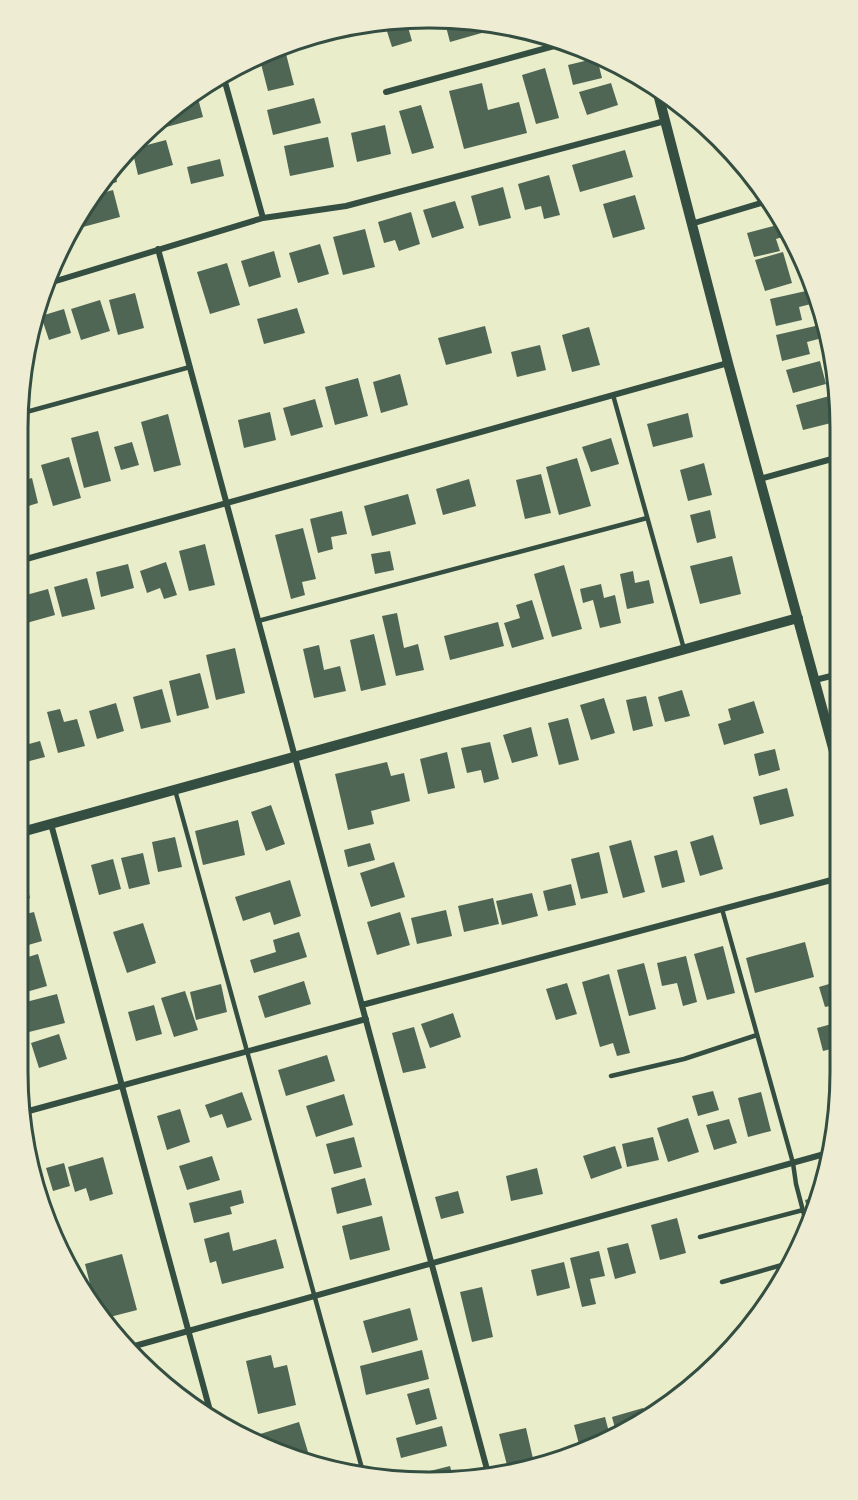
<svg xmlns="http://www.w3.org/2000/svg" width="858" height="1500" viewBox="0 0 858 1500" font-family="Spectral,serif">
	<style>
		.building { fill: #4f6655 }
		.lines { fill: none; stroke-linecap: round; stroke-linejoin: round }
		.service { stroke: #344e41; stroke-width: 4.5 }
		.minor { stroke: #344e41; stroke-width: 6 }
		.tertiary { stroke: #344e41; stroke-width: 10 }
		.rim { fill: none; stroke: #344e41; stroke-width: 3 }
	</style>
	<rect width="100%" height="100%" fill="#e9edc9"/>
	<path class="building" d="M444,19L498,25L499,28L450,42Z
		M406,20L412,41L392,47L384,22Z
		M377,23H380L382,27L363,33L360,25Z
		M284,46L294,85L268,91L259,56Z
		M597,58L602,78L573,85L568,65Z
		M545,68L559,118L536,124L522,75Z
		M482,83L488,110L519,102L527,133L464,149L449,91Z
		M611,83L618,105L587,115L579,92Z
		M196,91L203,117L159,129L157,123Z
		M314,98L321,123L273,135L267,110Z
		M421,105L434,148L412,154L399,111Z
		M385,125L391,154L357,162L351,133Z
		M328,137L334,167L290,176L284,146Z
		M166,140L173,165L138,175L132,149Z
		M625,150L633,177L580,192L572,165Z
		M220,159L224,176L191,184L187,167Z
		M114,168L117,182L99,187Z
		M549,175L560,215L544,219L541,206L525,210L518,184Z
		M503,187L511,218L479,226L471,196Z
		M113,190L120,217L83,227L80,215L87,201L91,196Z
		M635,195L645,229L613,238L603,204Z
		M455,201L464,228L432,238L423,210Z
		M411,212L420,244L399,251L395,240L384,243L378,222Z
		M785,223L795,246L792,247L789,235L776,239L780,251L754,257L747,233Z
		M365,229L375,267L343,275L333,237Z
		M320,244L329,274L298,283L289,253Z
		M274,251L281,277L249,287L241,261Z
		M783,252L792,283L765,291L755,260Z
		M227,263L240,305L210,314L197,272Z
		M815,289L819,302L799,307L802,320L776,326L770,299Z
		M135,293L144,328L118,335L109,300Z
		M100,300L110,331L81,340L71,309Z
		M297,308L305,333L264,344L257,319Z
		M64,309L71,333L49,340L41,316Z
		M824,324L826,337L807,342L810,354L782,361L776,335Z
		M485,326L492,353L446,365L438,338Z
		M589,327L600,365L572,372L562,335Z
		M540,345L546,370L517,377L511,352Z
		M820,361L826,384L793,393L786,370Z
		M400,374L408,405L381,413L373,382Z
		M358,378L368,416L335,425L325,387Z
		M837,394L839,421L803,430L796,405Z
		M315,399L323,427L291,436L283,408Z
		M270,412L276,440L244,448L238,420Z
		M688,413L693,437L653,447L647,424Z
		M168,414L181,465L154,472L141,422Z
		M98,431L111,481L84,488L71,438Z
		M611,438L619,464L591,472L582,447Z
		M132,442L139,465L121,470L114,447Z
		M69,457L81,498L53,506L41,465Z
		M577,458L591,506L559,515L546,467Z
		M704,463L712,495L688,501L680,470Z
		M541,474L551,513L525,519L516,480Z
		M32,478L38,503L19,509V482Z
		M469,479L476,506L443,515L436,489Z
		M408,494L416,524L372,536L364,506Z
		M710,510L716,538L697,543L690,515Z
		M342,511L347,534L331,537L333,549L318,553L310,519Z
		M303,528L316,579L302,582L305,595L291,599L275,535Z
		M205,544L215,585L189,591L179,551Z
		M390,551L394,570L375,574L371,554Z
		M732,556L741,594L700,604L690,566Z
		M166,562L177,595L164,599L160,588L147,593L140,571Z
		M128,564L134,588L101,597L96,572Z
		M564,565L582,629L552,637L534,574Z
		M633,571L635,583L649,580L654,603L627,609L620,574Z
		M87,578L95,609L62,617L54,587Z
		M601,584L604,598L615,595L621,623L600,628L593,600L583,603L580,589Z
		M48,589L55,615L23,624L19,609V597Z
		M532,600L544,639L512,648L504,623L520,618L516,605Z
		M397,613L404,648L418,644L424,670L396,676L382,616Z
		M498,622L504,646L450,660L444,636Z
		M374,634L386,685L361,691L350,640Z
		M319,645L324,670L340,666L346,691L314,698L303,649Z
		M235,648L245,693L216,700L206,655Z
		M200,673L209,708L177,716L169,681Z
		M162,689L171,722L141,729L133,697Z
		M682,690L690,716L665,722L658,697Z
		M646,696L653,726L633,731L626,700Z
		M604,698L615,733L591,740L580,705Z
		M754,701L764,733L724,745L718,724L731,720L728,709Z
		M116,703L124,731L97,739L89,711Z
		M60,709L64,722L77,719L85,746L58,753L47,712Z
		M568,718L579,760L559,765L548,723Z
		M531,727L538,756L512,763L503,735Z
		M40,741L45,757L18,764V747Z
		M490,742L499,779L484,783L481,770L467,773L461,748Z
		M775,749L780,770L759,776L754,754Z
		M447,752L455,788L428,794L420,759Z
		M387,762L391,776L404,773L410,801L371,811L374,824L348,830L335,774Z
		M787,788L794,816L760,825L753,797Z
		M271,805L285,844L266,851L251,812Z
		M238,820L245,855L203,865L195,831Z
		M713,835L723,869L700,876L690,842Z
		M175,837L182,867L158,872L152,842Z
		M631,840L645,892L623,898L609,846Z
		M370,843L375,860L348,867L344,850Z
		M677,850L685,882L662,888L654,856Z
		M599,852L608,893L581,899L571,859Z
		M143,853L150,884L129,889L121,858Z
		M113,859L121,889L99,895L91,865Z
		M394,862L405,897L371,907L360,873Z
		M24,875L30,898L18,901V876Z
		M290,880L301,916L274,925L270,912L243,921L235,897Z
		M571,884L576,905L548,911L543,891Z
		M532,893L538,916L502,925L496,901Z
		M493,898L499,924L464,932L458,906Z
		M446,910L452,936L417,944L411,918Z
		M34,912L42,941L18,948V916Z
		M400,912L410,945L377,955L367,922Z
		M143,923L156,963L127,973L113,932Z
		M299,932L307,957L254,973L250,960L276,952L273,940Z
		M805,942L814,977L755,993L746,958Z
		M723,946L735,993L707,1000L694,954Z
		M38,954L47,986L23,993L20,982L18,983V960Z
		M686,956L697,1002L683,1006L677,983L662,986L657,963Z
		M644,963L656,1009L629,1016L617,970Z
		M609,974L630,1053L617,1056L613,1043L600,1047L582,982Z
		M304,981L311,1004L265,1018L258,996Z
		M839,981V1004L825,1007L819,987Z
		M567,983L577,1014L556,1020L546,989Z
		M221,984L227,1012L196,1020L190,992Z
		M185,991L198,1030L174,1037L161,998Z
		M57,994L65,1023L29,1032L22,1003Z
		M154,1005L162,1034L136,1041L128,1012Z
		M453,1013L461,1037L430,1048L421,1024Z
		M839,1022V1047L823,1051L817,1028Z
		M414,1027L426,1068L403,1073L392,1033Z
		M59,1034L67,1059L39,1068L31,1043Z
		M327,1055L335,1081L286,1096L278,1070Z
		M713,1091L719,1110L698,1116L692,1096Z
		M242,1092L252,1120L227,1128L222,1114L210,1118L205,1105Z
		M761,1092L771,1131L748,1137L738,1098Z
		M344,1094L353,1125L316,1137L306,1106Z
		M180,1109L190,1142L167,1150L157,1116Z
		M688,1118L699,1152L668,1162L657,1128Z
		M729,1119L737,1143L714,1150L706,1125Z
		M354,1137L362,1167L334,1174L326,1144Z
		M653,1137L659,1160L627,1167L622,1144Z
		M615,1146L622,1168L591,1179L583,1156Z
		M212,1156L220,1180L187,1190L179,1166Z
		M103,1157L113,1194L90,1201L86,1188L75,1192L68,1167Z
		M64,1163L70,1186L53,1191L46,1168Z
		M537,1168L543,1194L511,1201L506,1176Z
		M365,1178L372,1205L337,1214L331,1188Z
		M241,1190L244,1203L230,1207L232,1214L194,1223L189,1203Z
		M458,1191L464,1213L441,1219L435,1197Z
		M820,1196L818,1203L810,1219L805,1200Z
		M382,1216L390,1250L350,1260L342,1226Z
		M677,1218L686,1253L660,1260L651,1225Z
		M229,1232L233,1251L276,1239L284,1268L222,1284L216,1261L210,1263L204,1239Z
		M628,1243L636,1273L615,1279L607,1248Z
		M599,1251L605,1276L590,1279L596,1304L582,1307L570,1258Z
		M122,1254L137,1310L102,1319L88,1293L92,1292L85,1264Z
		M564,1262L570,1288L537,1296L531,1270Z
		M482,1287L493,1337L472,1342L460,1292Z
		M410,1308L418,1340L372,1353L363,1321Z
		M422,1350L429,1379L366,1395L360,1366Z
		M271,1355L274,1368L287,1365L296,1405L258,1414L246,1361Z
		M429,1388L437,1419L416,1425L407,1394Z
		M643,1408L644,1415L616,1432L612,1417Z
		M605,1417L610,1436L581,1452L574,1425Z
		M299,1422L308,1452L295,1455L258,1439L257,1435Z
		M442,1426L447,1446L401,1458L396,1438Z
		M526,1428L534,1463L508,1469L499,1434Z
		M319,1460L321,1467L310,1462Z
		M450,1466L454,1481L410,1477V1476Z"/>
	<g class="lines">
		<path class="service" d="M613,395L684,649
			M19,414L190,367
			M258,621L647,518
			M175,790L363,1472
			M722,909L793,1163L796,1184L807,1226
			M611,1076L684,1059L757,1035
			M700,1237L803,1210
			M722,1282L789,1263"/>
		<path class="minor" d="M223,75L263,218
			M386,92L565,43
			M691,224L768,201
			M158,249L488,1473
			M46,284L263,218L346,206L665,121
			M760,479L839,457
			M19,561L728,363
			M815,680L839,674
			M51,824L212,1418
			M362,1005L839,878
			M25,1112L366,1019
			M131,1347L828,1153"/>
		<path class="tertiary" d="M656,86L728,363L839,770
			M18,833L798,618"/>
	</g>
	<path d="M0 0H858V1500H0ZM428 28H430A400 400 0 0 1 830 428V1072A400 400 0 0 1 430 1472H428A400 400 0 0 1 28 1072V428A400 400 0 0 1 428 28Z" fill="#eeecd3" fill-rule="evenodd"/>
	<path class="rim" d="M428 28H430A400 400 0 0 1 830 428V1072A400 400 0 0 1 430 1472H428A400 400 0 0 1 28 1072V428A400 400 0 0 1 428 28Z"/>
</svg>
